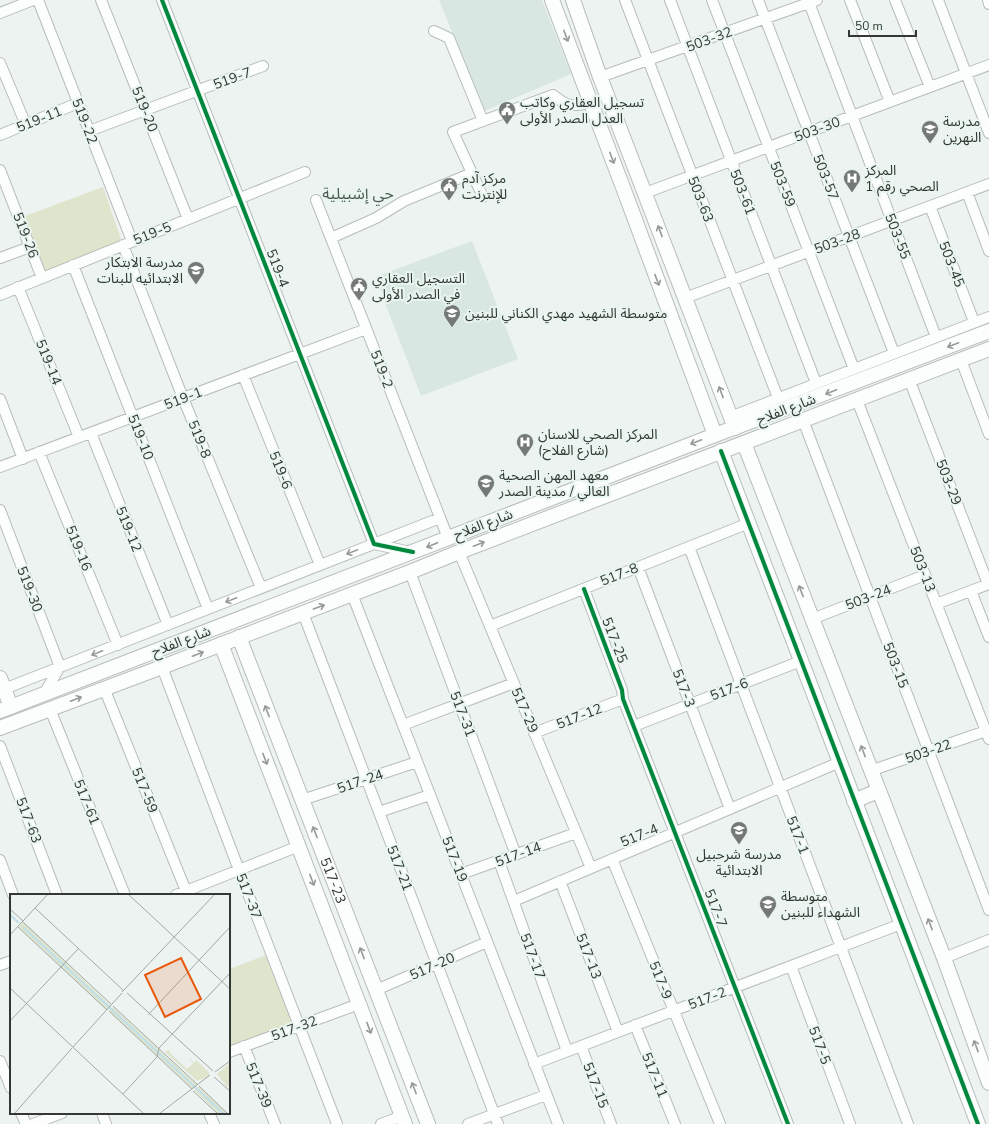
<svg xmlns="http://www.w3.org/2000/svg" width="989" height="1124" viewBox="0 0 989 1124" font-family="'Nunito Sans','Noto Sans Arabic',sans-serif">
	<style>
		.built { fill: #d8e7e1 }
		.green { fill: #dfe4cd }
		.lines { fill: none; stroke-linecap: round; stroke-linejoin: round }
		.street-casing { stroke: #b7bdba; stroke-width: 12 }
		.secondary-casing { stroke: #b7bdba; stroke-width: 16 }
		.street { stroke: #fcfdfd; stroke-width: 10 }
		.secondary { stroke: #fcfdfd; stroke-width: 14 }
		.cycleway-casing { stroke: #e9f6f0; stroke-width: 6 }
		.cycleway { stroke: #00873e; stroke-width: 4 }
		.oneway { stroke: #989a99 }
		.labels { text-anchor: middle; stroke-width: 4; stroke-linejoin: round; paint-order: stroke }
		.street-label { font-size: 14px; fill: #333835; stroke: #e9f6f0 }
		.poi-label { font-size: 14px; fill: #333835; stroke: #e9f6f0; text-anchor: start }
		.quarter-label { font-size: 16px; fill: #4e5954; stroke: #e9f6f0 }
		.inset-river { fill: none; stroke: #bee0ec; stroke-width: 2 }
		.inset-road { fill: none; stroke: #a2a8a5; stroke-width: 1 }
		.view { fill: #e8590c; fill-opacity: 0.15; stroke: #e8590c; stroke-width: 2 }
		.inset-edge { fill: none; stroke: #333835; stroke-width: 2 }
	</style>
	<rect width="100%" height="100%" fill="#ecf3f0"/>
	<path class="built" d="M439,0H542L571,74L484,111Z
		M472,241L518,359L421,396L375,277Z"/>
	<path class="green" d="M103,187L123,245L42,278L20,218Z
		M269,954L299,1026L229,1052V969Z"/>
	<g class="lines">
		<defs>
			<path id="street" d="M38,0L132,241
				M101,0L188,219
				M162,0L374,544L411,552
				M625,0L778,398
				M670,0L816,383
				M712,0L854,369
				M758,0L894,353
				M808,0L936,337
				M850,0L890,102
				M895,0L930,87
				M938,0L989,133
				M988,0L989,4
				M0,13L33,0
				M434,31L449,38L483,121
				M0,63L26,125
				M600,77L817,0
				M89,131L263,66
				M0,135L78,103
				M0,170L42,278
				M967,192L989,251
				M645,193L989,65
				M483,197L453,132L553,95C569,108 573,106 591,103
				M316,200L448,538
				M930,206L974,322
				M331,238L376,218L404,201L472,173
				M123,245L183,398L261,588
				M0,258L30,247
				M73,265L208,609
				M18,287L79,437
				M0,295L305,172
				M685,298L989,184
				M961,360L989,434
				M243,375L320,565
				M909,379L988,584
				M0,399L23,459
				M857,400L989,739
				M730,417L989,317
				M803,420L989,910
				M91,433L168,625
				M39,452L118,645
				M0,467L366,329
				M0,510L60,667L43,695
				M689,547L908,1124
				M459,552L591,868
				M638,567L730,809
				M410,572L516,855
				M584,589L622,690L623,699L788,1124
				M971,591L989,637
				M352,594L558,1124
				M936,604L989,584
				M303,613L498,1124
				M812,619L925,575
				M490,626L749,523
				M162,667L239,870L337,1124
				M104,688L186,891
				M4,689L440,518
				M50,709L125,895
				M403,725L514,683
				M634,726L801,661
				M534,733L623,699
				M0,746L57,895
				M870,771L986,731
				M302,800L417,762
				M379,812L430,795
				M612,859L720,1124
				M0,860L13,895
				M499,861L567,1051
				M461,874L576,833
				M560,881L618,1032
				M176,895L299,846
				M514,901L840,762
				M944,958L989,940
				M0,965L11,961
				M791,966L850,1124
				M376,990L487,942
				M635,1025L675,1124
				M244,1046L275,1124
				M581,1046L611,1124
				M229,1052L359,1004
				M0,1061L11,1088
				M534,1064L901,924
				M21,1113L26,1124
				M102,1113L106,1124
				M209,1113L214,1124
				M33,1124L62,1113
				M381,1124L402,1116
				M468,1124L546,1095"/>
			<g id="secondary">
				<path d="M552,0L630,206L715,435"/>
				<path d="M573,0L600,77L735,428"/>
				<path d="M744,443L944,958L989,1083"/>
				<path d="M721,451L978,1124"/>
				<path id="s1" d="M239,637L428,1124"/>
				<path d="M221,644L405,1124"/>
				<path d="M0,678L11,707"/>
				<path d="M0,711L715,435L989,331"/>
				<path d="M0,728L162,667L410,572L459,552L989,349"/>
				<path d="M854,801L878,791"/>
			</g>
		</defs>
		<use href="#street" class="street-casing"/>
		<use href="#secondary" class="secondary-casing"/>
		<use href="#street" class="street"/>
		<use href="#secondary" class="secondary"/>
		<defs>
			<path id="cycleway" d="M162,0L374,544L413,552
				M721,451L978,1124
				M584,589L622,690L623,699L788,1124"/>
		</defs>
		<use href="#cycleway" class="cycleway-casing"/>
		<use href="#cycleway" class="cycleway"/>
	</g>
	<defs><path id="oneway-shaft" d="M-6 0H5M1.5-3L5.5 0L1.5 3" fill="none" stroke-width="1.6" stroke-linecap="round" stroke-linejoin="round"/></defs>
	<g class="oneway">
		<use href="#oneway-shaft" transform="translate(566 36) rotate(69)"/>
		<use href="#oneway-shaft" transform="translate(612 158) rotate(69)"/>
		<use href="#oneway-shaft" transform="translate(660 231) rotate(-111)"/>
		<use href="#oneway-shaft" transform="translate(657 280) rotate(69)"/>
		<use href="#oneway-shaft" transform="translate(953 345) rotate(159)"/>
		<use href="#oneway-shaft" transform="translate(721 392) rotate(-111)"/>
		<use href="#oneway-shaft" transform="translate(831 392) rotate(159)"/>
		<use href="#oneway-shaft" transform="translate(696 442) rotate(159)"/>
		<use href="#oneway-shaft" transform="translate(479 544) rotate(-21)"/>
		<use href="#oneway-shaft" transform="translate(432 545) rotate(157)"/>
		<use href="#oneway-shaft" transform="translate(352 552) rotate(158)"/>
		<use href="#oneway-shaft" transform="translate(801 591) rotate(-111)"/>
		<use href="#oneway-shaft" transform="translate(231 600) rotate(158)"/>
		<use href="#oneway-shaft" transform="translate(319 607) rotate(-20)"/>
		<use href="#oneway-shaft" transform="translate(97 653) rotate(158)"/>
		<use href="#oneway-shaft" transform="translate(198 654) rotate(-21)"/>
		<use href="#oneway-shaft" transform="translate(76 699) rotate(-21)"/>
		<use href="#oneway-shaft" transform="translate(267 711) rotate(-111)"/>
		<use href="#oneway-shaft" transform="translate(863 751) rotate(-111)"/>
		<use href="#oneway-shaft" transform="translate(265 759) rotate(69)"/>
		<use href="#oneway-shaft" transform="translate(315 832) rotate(-111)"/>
		<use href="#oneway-shaft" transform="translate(312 880) rotate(69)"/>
		<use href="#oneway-shaft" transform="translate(930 924) rotate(-111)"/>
		<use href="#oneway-shaft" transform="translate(362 953) rotate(-111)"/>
		<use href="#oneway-shaft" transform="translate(369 1028) rotate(69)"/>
		<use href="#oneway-shaft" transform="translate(976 1046) rotate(-110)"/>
		<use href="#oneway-shaft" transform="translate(414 1088) rotate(-111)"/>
	</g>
	<defs>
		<symbol id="civic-pin" viewBox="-11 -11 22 30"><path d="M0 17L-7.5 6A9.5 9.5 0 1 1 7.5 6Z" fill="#747976" stroke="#e9f6f0"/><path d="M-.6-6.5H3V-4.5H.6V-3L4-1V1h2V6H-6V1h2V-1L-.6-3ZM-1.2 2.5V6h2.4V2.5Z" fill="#fff"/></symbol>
		<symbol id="school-pin" viewBox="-11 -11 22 30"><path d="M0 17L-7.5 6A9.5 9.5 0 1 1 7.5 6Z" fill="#747976" stroke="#e9f6f0"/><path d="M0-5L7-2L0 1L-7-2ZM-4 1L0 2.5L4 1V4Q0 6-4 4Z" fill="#fff"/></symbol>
		<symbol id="hospital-pin" viewBox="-11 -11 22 30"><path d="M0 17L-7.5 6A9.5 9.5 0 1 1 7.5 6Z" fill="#747976" stroke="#e9f6f0"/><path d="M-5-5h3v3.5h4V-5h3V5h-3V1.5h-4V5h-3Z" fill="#fff"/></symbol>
		<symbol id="university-pin" viewBox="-11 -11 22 30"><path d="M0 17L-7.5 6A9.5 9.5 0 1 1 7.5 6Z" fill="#747976" stroke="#e9f6f0"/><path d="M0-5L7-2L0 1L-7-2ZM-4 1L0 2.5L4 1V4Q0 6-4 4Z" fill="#fff"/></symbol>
	</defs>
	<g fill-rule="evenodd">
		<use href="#civic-pin" x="497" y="100" width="20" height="27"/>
		<use href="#school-pin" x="920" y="119" width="20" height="27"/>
		<use href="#hospital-pin" x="842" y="168" width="20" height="27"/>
		<use href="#civic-pin" x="439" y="176" width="20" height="27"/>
		<use href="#school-pin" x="186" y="260" width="20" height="27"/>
		<use href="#civic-pin" x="349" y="276" width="20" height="27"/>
		<use href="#school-pin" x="442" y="303" width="20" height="27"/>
		<use href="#hospital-pin" x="515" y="432" width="20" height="27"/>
		<use href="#university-pin" x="476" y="473" width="20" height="27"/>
		<use href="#school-pin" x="729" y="820" width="20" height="27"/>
		<use href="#school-pin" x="758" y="894" width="20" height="27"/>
	</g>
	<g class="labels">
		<g class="street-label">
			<text transform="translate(709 39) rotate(-20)" y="5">503-32</text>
			<text transform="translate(232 78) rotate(-20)" y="5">519-7</text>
			<text transform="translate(145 109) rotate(68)" y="5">519-20</text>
			<text transform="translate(39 119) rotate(-22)" y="5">519-11</text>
			<text transform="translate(85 121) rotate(69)" y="5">519-22</text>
			<text transform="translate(817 129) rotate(-20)" y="5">503-30</text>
			<text transform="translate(826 177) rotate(69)" y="5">503-57</text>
			<text transform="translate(783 184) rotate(69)" y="5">503-59</text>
			<text transform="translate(743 192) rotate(69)" y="5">503-61</text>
			<text transform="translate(701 199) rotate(69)" y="5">503-63</text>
			<text transform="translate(152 233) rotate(-22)" y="5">519-5</text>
			<text transform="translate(26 235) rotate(69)" y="5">519-26</text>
			<text transform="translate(898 236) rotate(69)" y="5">503-55</text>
			<text transform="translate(837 241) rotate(-20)" y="5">503-28</text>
			<text transform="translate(952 264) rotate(69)" y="5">503-45</text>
			<text transform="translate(278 268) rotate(69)" y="5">519-4</text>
			<text transform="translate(49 362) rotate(68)" y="5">519-14</text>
			<text transform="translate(382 369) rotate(69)" y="5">519-2</text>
			<text transform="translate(183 398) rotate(-21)" y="5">519-1</text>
			<text transform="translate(786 409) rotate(-21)" y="5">شارع الفلاح</text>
			<text transform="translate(141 437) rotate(69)" y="5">519-10</text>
			<text transform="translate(200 439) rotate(68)" y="5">519-8</text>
			<text transform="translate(281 470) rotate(68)" y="5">519-6</text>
			<text transform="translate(949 482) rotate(69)" y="5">503-29</text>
			<text transform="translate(483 524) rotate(-21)" y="5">شارع الفلاح</text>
			<text transform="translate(129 529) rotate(68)" y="5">519-12</text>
			<text transform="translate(79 548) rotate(68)" y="5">519-16</text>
			<text transform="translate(923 569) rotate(69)" y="5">503-13</text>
			<text transform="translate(619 574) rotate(-22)" y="5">517-8</text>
			<text transform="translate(30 589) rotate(69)" y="5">519-30</text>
			<text transform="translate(868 597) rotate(-21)" y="5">503-24</text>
			<text transform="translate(615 640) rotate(69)" y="5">517-25</text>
			<text transform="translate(181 641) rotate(-21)" y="5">شارع الفلاح</text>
			<text transform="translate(896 665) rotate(69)" y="5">503-15</text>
			<text transform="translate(684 688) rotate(69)" y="5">517-3</text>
			<text transform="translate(729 689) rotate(-21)" y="5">517-6</text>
			<text transform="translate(525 710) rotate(67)" y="5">517-29</text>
			<text transform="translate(463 714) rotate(69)" y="5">517-31</text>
			<text transform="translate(579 716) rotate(-21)" y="5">517-12</text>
			<text transform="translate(928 751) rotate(-19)" y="5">503-22</text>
			<text transform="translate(360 781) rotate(-19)" y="5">517-24</text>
			<text transform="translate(145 790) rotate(68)" y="5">517-59</text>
			<text transform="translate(87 802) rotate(68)" y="5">517-61</text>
			<text transform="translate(29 820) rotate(69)" y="5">517-63</text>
			<text transform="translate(639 835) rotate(-23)" y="5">517-4</text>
			<text transform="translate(798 835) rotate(69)" y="5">517-1</text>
			<text transform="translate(518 854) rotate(-20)" y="5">517-14</text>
			<text transform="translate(455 859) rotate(69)" y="5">517-19</text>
			<text transform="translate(400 868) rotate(69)" y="5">517-21</text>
			<text dy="5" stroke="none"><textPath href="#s1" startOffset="261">517-23</textPath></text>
			<text transform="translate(249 896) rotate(69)" y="5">517-37</text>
			<text transform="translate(716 908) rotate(69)" y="5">517-7</text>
			<text transform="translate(533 956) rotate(70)" y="5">517-17</text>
			<text transform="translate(589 956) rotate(69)" y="5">517-13</text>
			<text transform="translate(432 966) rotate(-24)" y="5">517-20</text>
			<text transform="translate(661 980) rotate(68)" y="5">517-9</text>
			<text transform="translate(707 998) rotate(-21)" y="5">517-2</text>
			<text transform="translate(294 1028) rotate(-20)" y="5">517-32</text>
			<text transform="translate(820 1045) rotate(70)" y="5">517-5</text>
			<text transform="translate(655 1075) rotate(68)" y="5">517-11</text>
			<text transform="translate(259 1085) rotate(68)" y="5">517-39</text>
			<text transform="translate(596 1085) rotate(69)" y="5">517-15</text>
		</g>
		<g class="poi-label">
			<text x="520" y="107">تسجيل العقاري وكاتب<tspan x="520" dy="16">العدل الصدر الأولى</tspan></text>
			<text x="943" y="126">مدرسة<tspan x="943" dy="16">النهرين</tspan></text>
			<text x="865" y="175">المركز<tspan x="865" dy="16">الصحي رقم 1</tspan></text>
			<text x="462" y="183">مركز آدم<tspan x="462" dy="16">للإنترنت</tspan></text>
			<text x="183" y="267" text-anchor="end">مدرسة الابتكار<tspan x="183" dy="16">الابتدائيه للبنات</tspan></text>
			<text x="372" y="283">التسجيل العقاري<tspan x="372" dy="16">في الصدر الأولى</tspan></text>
			<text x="465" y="318">متوسطة الشهيد مهدي الكناني للبنين</text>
			<text x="538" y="439">المركز الصحي للاسنان<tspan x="538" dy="16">(شارع الفلاح)</tspan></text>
			<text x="499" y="480">معهد المهن الصحية<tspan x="499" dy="16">العالي / مدينة الصدر</tspan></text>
			<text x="739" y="859" text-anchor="middle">مدرسة شرحبيل<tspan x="739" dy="16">الابتدائية</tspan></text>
			<text x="781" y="901">متوسطة<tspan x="781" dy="16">الشهداء للبنين</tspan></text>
		</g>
		<g class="quarter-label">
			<text x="358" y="199">حي إشبيلية</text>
		</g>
	</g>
	<g transform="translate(10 894)">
		<rect width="220" height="220" fill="#ecf3f0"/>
		<path d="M13,28L101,112L97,116L9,33ZM103,113L187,191L183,195L99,117ZM160,156V159L177,175L183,170L178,163L184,169L186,166L199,178V182L187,187L155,158ZM220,169V191L217,193L207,180ZM189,192L218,220H209L184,196Z" fill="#dfe4cd"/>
		<path class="inset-river" d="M0,21L9,29M13,33L214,220"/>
		<path class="inset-road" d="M118,0L220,95M25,14L114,97M0,15L13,27M13,28L102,111M8,33L97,116M0,41L38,0M0,94L134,220M112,98L205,0M117,99L203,177M103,112L188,191M99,117L182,195M138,121L220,33M0,127L68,55M63,153L112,99M205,178L220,167M204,183L220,197M189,192L218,220M183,197L208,220M113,200L147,163L149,154L220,79M4,220L62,154M149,220L200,181"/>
		<path class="view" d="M171,64L191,105L155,123L135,81Z"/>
		<rect width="220" height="220" class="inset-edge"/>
	</g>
	<path d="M849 30v6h67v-6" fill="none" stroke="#333835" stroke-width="2"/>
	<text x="855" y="30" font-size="12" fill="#333835" stroke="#e9f6f0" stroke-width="3" paint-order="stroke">50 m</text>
</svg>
